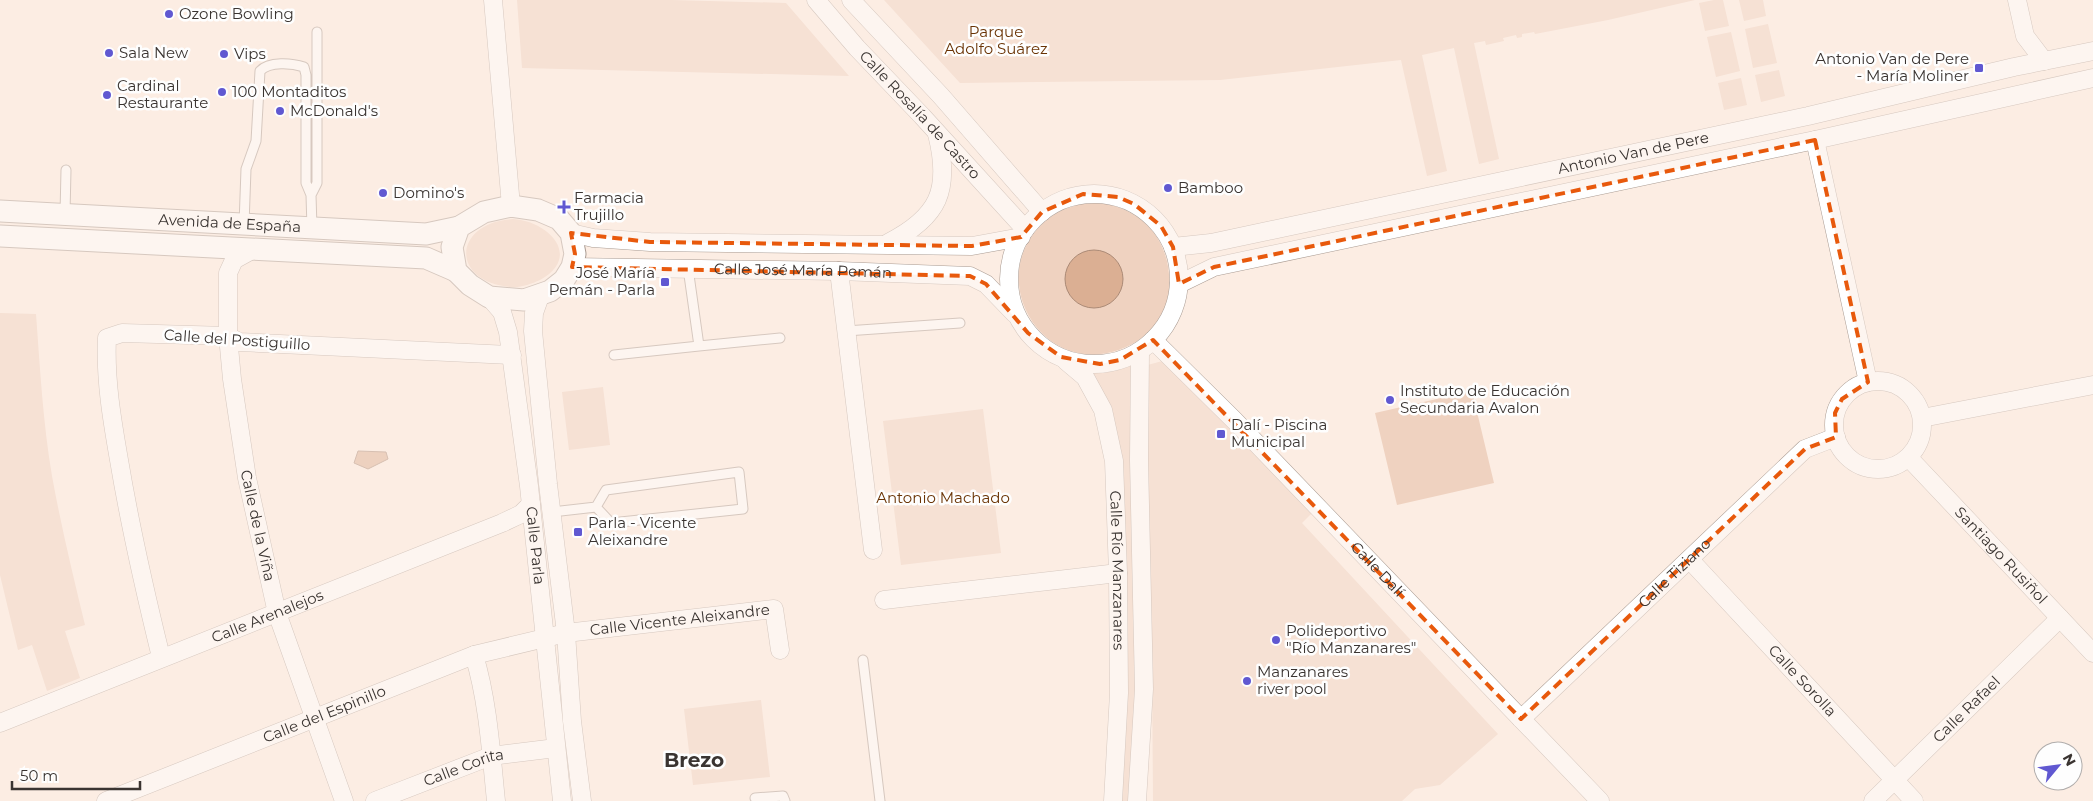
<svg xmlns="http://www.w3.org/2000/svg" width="2093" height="801" viewBox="0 0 2093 801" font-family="Montserrat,sans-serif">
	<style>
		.green { fill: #efd2c0; fill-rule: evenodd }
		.water { fill: #dbaf93; stroke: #ab8a76 }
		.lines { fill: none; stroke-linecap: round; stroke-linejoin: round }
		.service-casing { stroke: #aa9c93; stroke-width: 11 }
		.minor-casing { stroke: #aa9c93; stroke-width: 19 }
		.tertiary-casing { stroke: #aa9c93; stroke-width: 23 }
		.service { stroke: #fff; stroke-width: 9 }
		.minor { stroke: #fff; stroke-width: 18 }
		.tertiary { stroke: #fff; stroke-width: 21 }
		.marked { fill: none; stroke: #e8590c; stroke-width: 4; stroke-dasharray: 10 6; stroke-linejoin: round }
		.poi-dot { fill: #6058d1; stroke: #fefefe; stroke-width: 2 }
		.labels { text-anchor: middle; stroke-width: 5; stroke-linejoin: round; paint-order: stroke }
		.poi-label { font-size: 15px; fill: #3a3431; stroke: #fefefe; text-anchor: start }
		.park-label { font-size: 15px; fill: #6a3405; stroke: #fefefe }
		.street-label { font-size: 15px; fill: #3a3431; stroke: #fefefe }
		.district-label { font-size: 20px; font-weight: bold; fill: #3a3431; stroke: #fefefe }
	</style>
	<rect width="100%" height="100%" fill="#fcede3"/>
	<path class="green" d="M517,0H671L786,3L849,76L522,68Z
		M884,0H1695L1608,20L1535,34L1534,32L1522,34V37L1517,38L1516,35L1503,38L1504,41L1486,45L1485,41L1474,43L1499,159L1479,164L1454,48L1422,55L1447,171L1427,176L1401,60L1220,80L960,83Z
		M1714,0H1723L1729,26L1705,31L1699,3Z
		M1739,0H1763L1766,16L1744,21Z
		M1768,24L1777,63L1753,68L1745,29Z
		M1731,32L1740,71L1716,77L1707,37Z
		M1779,70L1785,96L1761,102L1755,75Z
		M1741,78L1747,105L1724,110L1718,83Z
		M1080,204C1089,204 1098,202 1107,204C1152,214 1173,250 1169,294C1167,312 1152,333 1136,342C1045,394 972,269 1055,214C1062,209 1072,207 1080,204ZM1122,272C1127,318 1068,317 1066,275Z
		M513,219C548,221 583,256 540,280C531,284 520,288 511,287C450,282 452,223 513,219Z
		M0,313L36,314C40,368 43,423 52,476C61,526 73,575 85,625L65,631L80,678L47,691L32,645L18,650L0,575Z
		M1166,360L1316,509L1302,523L1498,734L1440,785L1415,789L1402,801H1153L1152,662L1144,366Z
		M1134,363L1139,591L1133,801H1115L1118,486L1090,374Z
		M603,387L610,445L569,450L562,392Z
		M1472,391L1494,483L1397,505L1375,413Z
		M983,409L1001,553L901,565L883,421Z
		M761,700L770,777L693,785L684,709Z"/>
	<path class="water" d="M1065 279a29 29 0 1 1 58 0a29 29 0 1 1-58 0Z
		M358,451L386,452L388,459L368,469L354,463Z"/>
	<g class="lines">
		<defs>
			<path id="service" d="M311,195L317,183V32
				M65,214L66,170
				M244,225L246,169L256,141L260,71C269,61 292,63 304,67L306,75V183L311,195L312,228
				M688,268L699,346L780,338
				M846,331L960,323
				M614,355L699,346
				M552,512L596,507L611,523L743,509L739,472L606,490L596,507
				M863,660L880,801
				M755,798L783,796L785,801"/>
			<g id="minor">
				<path d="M493,0L511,206"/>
				<path id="s1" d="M816,0L857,48L922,116L1025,229"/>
				<path d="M851,0L941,96L1042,212"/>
				<path d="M2017,0L2025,36L2044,61"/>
				<path d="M1815,140L1868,382"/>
				<circle cx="1094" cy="279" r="85"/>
				<path d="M571,233L593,238L650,242L972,246L1021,237"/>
				<path d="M888,243C939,217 951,190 937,134"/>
				<path id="s2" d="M1173,247L1211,243L1808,116L2014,67L2093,51"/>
				<path id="s3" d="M252,250L234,260L228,273V336L232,379L247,478L277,613L344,801"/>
				<path id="s4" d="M572,267L839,271L970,276L986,284L1015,314"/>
				<path d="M839,271L873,550"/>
				<path d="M1179,284L1214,267L1815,140L2093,78"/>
				<path d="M540,296L534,313L533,331L548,484L566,633L572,721L582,801"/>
				<path id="s5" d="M489,297L502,312L508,332L529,486L562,801"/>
				<path id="s6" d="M1153,340L1235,421L1600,801"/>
				<path id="s7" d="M1066,361L1085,377L1103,410L1114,461L1118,573L1119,693L1113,801"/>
				<circle cx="1878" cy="425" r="44"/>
				<path d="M1922,418L2093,385"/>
				<path id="s8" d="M1909,458L2093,653"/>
				<path id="s9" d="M1690,560L1914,801"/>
				<path d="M884,600L1118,573"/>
				<path d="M474,655C488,701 491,752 496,801"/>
				<path d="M161,657C145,592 130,526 119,460C112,420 105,379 107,338L122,333L228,336L239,342L512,355"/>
				<path id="s10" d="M1521,719L1805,449L1836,437"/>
				<path id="s11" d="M0,723L502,523L521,514L531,504"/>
				<path id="s12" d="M106,801L474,655L566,633L774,609L780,650"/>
				<path id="s13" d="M375,801L491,756L556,748"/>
				<path d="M1137,801L1144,689L1139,460L1140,351"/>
				<path id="s14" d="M1873,801L2060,618"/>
			</g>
			<g id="tertiary">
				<path d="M511,206L538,210L559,219L571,233L575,254L572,267L564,280L550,291L524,300L489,297L470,285L456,271L452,247L459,227L484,212Z"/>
				<path id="s15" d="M0,211L426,234L459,227"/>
				<path d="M0,236L426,258L456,271"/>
			</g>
		</defs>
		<use href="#service" class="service-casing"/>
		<use href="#minor" class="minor-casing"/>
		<use href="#tertiary" class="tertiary-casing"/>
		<use href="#service" class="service"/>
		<use href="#minor" class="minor"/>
		<use href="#tertiary" class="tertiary"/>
	</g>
	<path d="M0 0H2093V801H0ZM1815,140L1868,382L1842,399L1835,413L1836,437L1805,449L1521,719L1153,340L1120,360L1100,364L1061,357L1028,333L986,284L970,276L572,267L575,254L571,233L650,242L972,246L1021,237L1042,212L1083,194L1118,197L1134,204L1161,226L1173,247L1179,284L1214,267Z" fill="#fcede3" fill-opacity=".55" fill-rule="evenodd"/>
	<path class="marked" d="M1815,140L1868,382L1842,399L1835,413L1836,437L1805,449L1521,719L1153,340L1120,360L1100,364L1061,357L1028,333L986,284L970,276L572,267L575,254L571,233L650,242L972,246L1021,237L1042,212L1083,194L1118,197L1134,204L1161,226L1173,247L1179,284L1214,267Z"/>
	<g class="poi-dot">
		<circle cx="169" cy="14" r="5"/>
		<circle cx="109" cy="53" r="5"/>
		<circle cx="224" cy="54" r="5"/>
		<rect x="1974" y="63" width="10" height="10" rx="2.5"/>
		<circle cx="222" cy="92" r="5"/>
		<circle cx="107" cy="95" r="5"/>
		<circle cx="280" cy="111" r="5"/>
		<circle cx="1168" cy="188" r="5"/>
		<circle cx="383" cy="193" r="5"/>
		<path d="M561.5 199.5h5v5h5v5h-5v5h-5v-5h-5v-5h5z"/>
		<rect x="660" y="277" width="10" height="10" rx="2.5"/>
		<circle cx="1390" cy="400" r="5"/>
		<rect x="1216" y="429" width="10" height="10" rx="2.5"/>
		<rect x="573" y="527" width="10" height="10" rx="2.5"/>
		<circle cx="1276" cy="640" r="5"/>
		<circle cx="1247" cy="681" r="5"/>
	</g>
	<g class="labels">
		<g class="poi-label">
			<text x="179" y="19">Ozone Bowling</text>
			<text x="119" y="58">Sala New</text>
			<text x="234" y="59">Vips</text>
			<text x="1969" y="64" text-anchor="end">Antonio Van de Pere<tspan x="1969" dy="17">- María Moliner</tspan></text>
			<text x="117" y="91">Cardinal<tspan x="117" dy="17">Restaurante</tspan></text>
			<text x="232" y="97">100 Montaditos</text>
			<text x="290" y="116">McDonald's</text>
			<text x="1178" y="193">Bamboo</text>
			<text x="393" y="198">Domino's</text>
			<text x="574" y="203">Farmacia<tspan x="574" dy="17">Trujillo</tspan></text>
			<text x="655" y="278" text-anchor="end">José María<tspan x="655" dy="17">Pemán - Parla</tspan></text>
			<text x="1400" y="396">Instituto de Educación<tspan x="1400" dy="17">Secundaria Avalon</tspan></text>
			<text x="1231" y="430">Dalí - Piscina<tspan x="1231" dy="17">Municipal</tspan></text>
			<text x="588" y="528">Parla - Vicente<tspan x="588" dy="17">Aleixandre</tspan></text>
			<text x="1286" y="636">Polideportivo<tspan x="1286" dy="17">"Río Manzanares"</tspan></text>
			<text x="1257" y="677">Manzanares<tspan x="1257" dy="17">river pool</tspan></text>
		</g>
		<g class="park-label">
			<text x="996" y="37">Parque<tspan x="996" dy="17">Adolfo Suárez</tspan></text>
			<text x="943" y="503">Antonio Machado</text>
		</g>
		<g class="street-label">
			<text dy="5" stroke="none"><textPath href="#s1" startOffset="155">Calle Rosalía de Castro</textPath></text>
			<text dy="5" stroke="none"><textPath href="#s2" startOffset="470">Antonio Van de Pere</textPath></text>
			<text dy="5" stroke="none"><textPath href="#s15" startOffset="230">Avenida de España</textPath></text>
			<text dy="5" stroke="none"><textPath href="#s4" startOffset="231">Calle José María Pemán</textPath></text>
			<text transform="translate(237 340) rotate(4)" y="5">Calle del Postiguillo</text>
			<text dy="5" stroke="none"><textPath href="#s3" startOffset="290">Calle de la Viña</textPath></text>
			<text dy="5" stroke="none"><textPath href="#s5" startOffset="256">Calle Parla</textPath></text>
			<text dy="5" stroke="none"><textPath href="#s8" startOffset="134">Santiago Rusiñol</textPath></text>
			<text dy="5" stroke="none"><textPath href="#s6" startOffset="321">Calle Dalí</textPath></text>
			<text dy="5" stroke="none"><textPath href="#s7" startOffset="224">Calle Río Manzanares</textPath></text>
			<text dy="5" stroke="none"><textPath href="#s10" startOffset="212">Calle Tiziano</textPath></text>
			<text dy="5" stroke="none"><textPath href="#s11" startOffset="288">Calle Arenalejos</textPath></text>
			<text dy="5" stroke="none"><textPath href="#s12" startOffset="605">Calle Vicente Aleixandre</textPath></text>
			<text dy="5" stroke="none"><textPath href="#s9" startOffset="165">Calle Sorolla</textPath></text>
			<text dy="5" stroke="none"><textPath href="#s14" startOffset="131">Calle Rafael</textPath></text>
			<text dy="5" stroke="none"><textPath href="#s12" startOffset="235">Calle del Espinillo</textPath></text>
			<text dy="5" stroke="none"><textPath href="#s13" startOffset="95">Calle Corita</textPath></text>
		</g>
		<g class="district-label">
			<text x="694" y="767">Brezo</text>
		</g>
	</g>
	<g transform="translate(2058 766) rotate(61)"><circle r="24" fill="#fefefe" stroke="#b0adac"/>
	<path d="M0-4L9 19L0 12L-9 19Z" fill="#6058d1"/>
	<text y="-8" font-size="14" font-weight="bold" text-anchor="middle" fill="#3a3431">N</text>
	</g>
	<path d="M12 781v8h128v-8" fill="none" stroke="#3a3431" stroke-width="2.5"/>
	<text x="20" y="781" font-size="15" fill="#3a3431" stroke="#fefefe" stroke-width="4" paint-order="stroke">50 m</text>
</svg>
